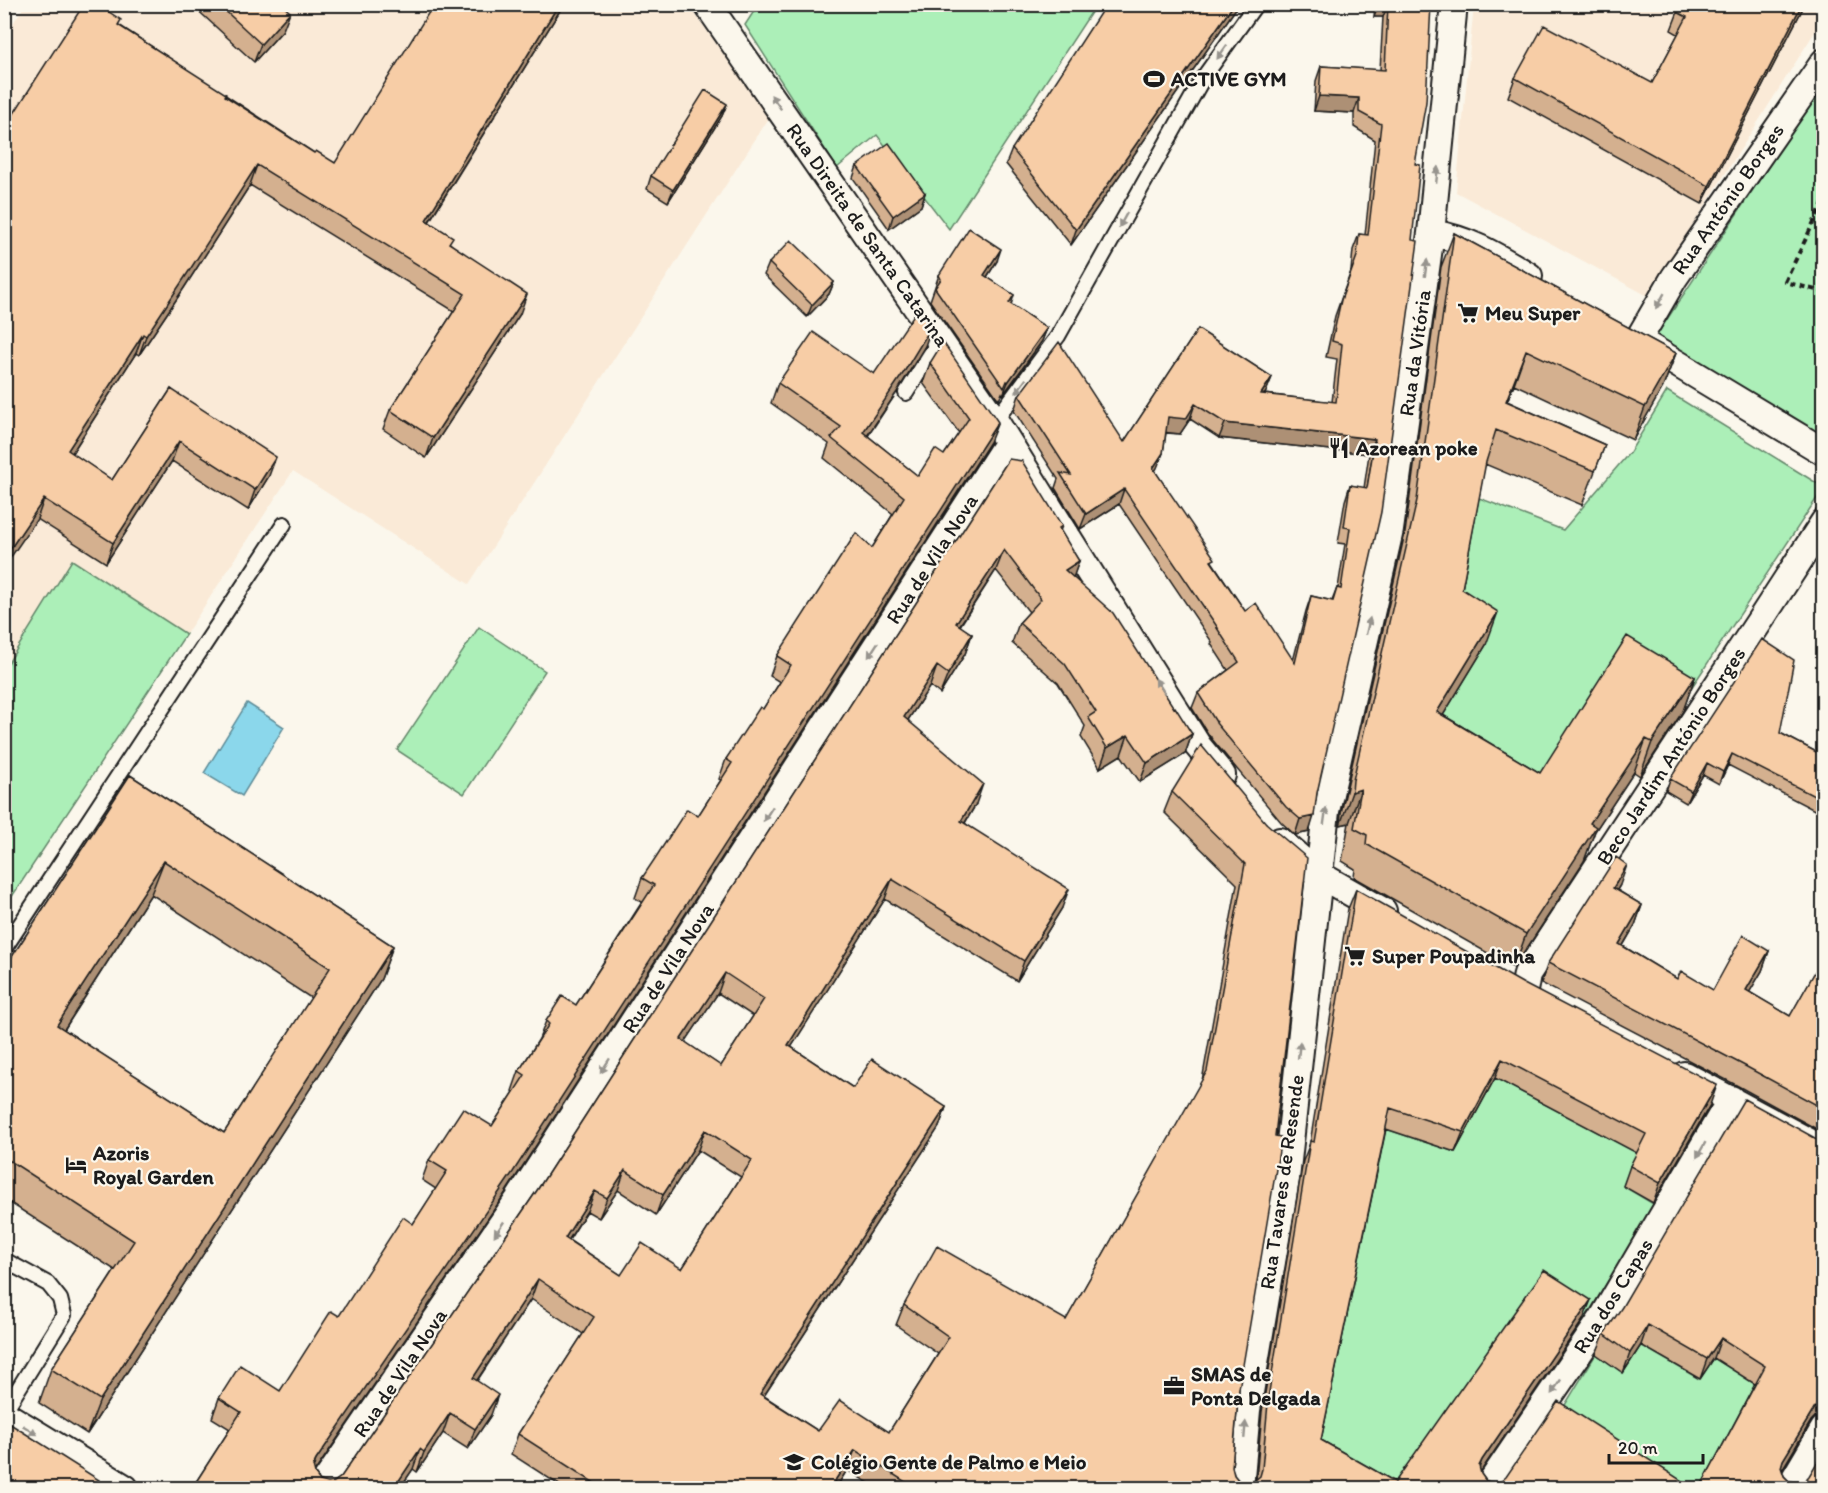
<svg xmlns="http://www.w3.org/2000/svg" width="1828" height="1493" viewBox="0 0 1828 1493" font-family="Itim,sans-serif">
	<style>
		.built { fill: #faead7 }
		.green { fill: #acefb8; stroke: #64866a; stroke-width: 1.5 }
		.water { fill: #8bd7eb; stroke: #5f8c98; stroke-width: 1.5 }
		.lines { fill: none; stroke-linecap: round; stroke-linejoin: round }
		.lane-casing { stroke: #1c1c1c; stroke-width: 18 }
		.street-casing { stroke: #1c1c1c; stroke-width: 30 }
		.path { stroke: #1c1c1c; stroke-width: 4; stroke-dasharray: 6 4.5; stroke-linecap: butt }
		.lane { stroke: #fbf7ec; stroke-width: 14 }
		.street { stroke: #fbf7ec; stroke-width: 26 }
		.wall { fill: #d4b08f; stroke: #1c1c1c; stroke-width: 1.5; fill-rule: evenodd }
		.shaded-wall { fill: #ad9074; stroke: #1c1c1c; stroke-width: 1.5 }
		.building { fill: #f7cda6; stroke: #1c1c1c; stroke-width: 1.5; fill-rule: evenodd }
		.oneway { fill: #97948e }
		.labels { text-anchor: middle; stroke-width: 4.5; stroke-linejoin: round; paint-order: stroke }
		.poi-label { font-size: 21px; font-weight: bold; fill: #1c1c1c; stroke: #fbf7ec; text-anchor: start }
		.street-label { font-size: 21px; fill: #1c1c1c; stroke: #fbf7ec }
	</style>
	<rect width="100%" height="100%" fill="#fbf7ec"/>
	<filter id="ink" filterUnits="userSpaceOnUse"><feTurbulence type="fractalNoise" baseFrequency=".0167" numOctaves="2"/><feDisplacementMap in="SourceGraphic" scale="12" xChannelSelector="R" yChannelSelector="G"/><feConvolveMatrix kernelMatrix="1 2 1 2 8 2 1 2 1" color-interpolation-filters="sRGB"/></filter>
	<g filter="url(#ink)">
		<path class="built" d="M25,5H689L769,118L469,584L293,471L186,634L72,560L5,668L4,37Z
			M1474,5H1823V19L1648,296L1456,192Z"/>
		<path class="green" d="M758,5H1096L949,229L877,135L837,168L745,25Z
			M1823,84V443L1656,336Z
			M1667,391L1823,487V489L1678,708L1528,807L1425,745L1474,496L1563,530L1630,452Z
			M72,560L186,634L5,907V668Z
			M479,627L545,671L464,794L397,750Z
			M1495,1078L1639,1154L1623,1186L1655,1205L1584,1320L1537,1290L1398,1488L1311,1476L1383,1128L1455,1152Z
			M1641,1345L1699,1379L1714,1358L1758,1386L1703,1488H1655L1554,1423L1596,1354L1623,1373Z"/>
		<path class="water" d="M247,703L284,727L242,796L204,773Z"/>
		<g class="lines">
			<defs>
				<path id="lane" d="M906,393L940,339
					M995,421L1058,336L1203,78L1256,4
					M4,949L284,524
					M4,1260L48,1284L60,1299L64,1315L4,1412"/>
				<path id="street" d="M707,4L995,421L1198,746L1222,775
					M1431,233C1469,239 1496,256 1529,276
					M1638,340L1674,278L1824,62
					M1643,343L1824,452
					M1280,841L1318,874L1383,911
					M1524,991L1527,974L1761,619L1824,522
					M1684,1075L1824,1150
					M4,1414L125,1488
					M321,1488L518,1200L1008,442
					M1240,1488L1247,1410L1286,1179L1326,811L1390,530L1431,233L1454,4
					M1487,1488L1602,1319L1731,1099
					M1789,1488L1824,1429"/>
			</defs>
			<use href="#lane" class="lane-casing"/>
			<use href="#street" class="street-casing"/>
			<path class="path" d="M1824,201L1785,282L1824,292"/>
			<use href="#lane" class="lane"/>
			<use href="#street" class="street"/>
		</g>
		<path class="wall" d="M191,4H281L283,30L254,62Z
			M564,4L429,222L520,314L426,458L383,429L390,410L454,311L250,185L184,288L139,355L136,353L72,453L112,480L171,389L269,476L248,510L172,461L106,563L37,519L119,25L314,153L335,163Z
			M1239,4L1071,245L1006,164L1012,149Z
			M1375,4H1431L1415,164L1420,165L1317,793L1309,832L1295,835L1281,822L1211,738V737H1210L1192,708L1198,693L1228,670L1211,644L1212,642L1119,504L1080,529L1055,488L1058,479L1014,411L1019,395L1124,442L1198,329L1272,377L1265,394L1332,402L1337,359L1326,357L1335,316L1351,271L1353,250L1359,234L1365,235L1375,140L1354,127V113L1314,111L1316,81L1321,66L1380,70L1383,17H1374ZM1190,419L1219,438L1369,454L1364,488L1350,485L1345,501L1338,543L1345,544L1338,588H1337L1332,601L1311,596L1306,611L1293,661L1245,611L1213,563L1155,471L1163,453L1166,433L1180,434Z
			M1681,4H1805L1702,204L1508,97L1515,78L1652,83L1678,34L1671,30Z
			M727,104L722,116L668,202L647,189L651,176Z
			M857,166L925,193L921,206L889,229L853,178Z
			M1454,233L1676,353L1663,387L1633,440L1514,384L1507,401L1605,445L1582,505L1485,464L1462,589L1486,645L1443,715L1540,773L1695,677L1683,711L1640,776L1634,772L1595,831L1584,861L1514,968L1354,877L1355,869L1342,861L1349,823L1340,825L1341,813L1405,533L1441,267Z
			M997,261L987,277L1014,295L1011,305L1047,328L1042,341L1003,395L1002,393L999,400L930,301L939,275Z
			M769,263L834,282L829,294L807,317L764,275Z
			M925,346L897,392L868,436L918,476L944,455L959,433L923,383L930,363L990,442L506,1192L314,1471L315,1474L320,1481L328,1483L334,1482L341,1477L538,1189L1009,459L1062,526L1060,531L1079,561L1073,577L1192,734L1185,754L1140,782L1121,755L1100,768L1081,737L1085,726L1058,683L1012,643L1019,623L1029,612L996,570L960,626L972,634L965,654L940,694L930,686L908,720L976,804L965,823L1062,908L1017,981L885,899L791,1047L853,1088L946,1107L939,1127L764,1396L818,1431L889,1432L938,1354L896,1325L904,1305L1066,1320L1202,1081L1237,884L1164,812L1172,792L1266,823L1239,1389L1232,1467L1234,1475L1239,1481L1246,1483L1254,1481L1256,1480L1262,1412L1303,1161L1310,1143L1348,909L1356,889L1710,1105L1653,1203L1623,1186L1630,1166L1637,1153L1495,1078L1455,1152L1386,1129L1321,1440L1395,1482L1583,1320L1480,1471L1481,1474L1486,1481L1494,1483L1693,1488H877L847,1470L836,1488H564L511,1454L518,1434L583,1334L531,1299L477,1381L491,1415L468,1449L443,1433L417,1472L413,1469L400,1488H192L194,1485L230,1429L212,1418L219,1398L280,1391L413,1224L436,1189L422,1180L429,1160L492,1126L514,1092L512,1091L519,1071L539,1039L546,1021L576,1005L642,902L635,898L642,878L698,816L721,780L719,779L726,759L763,709L780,682L770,676L777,656L872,548L893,514L824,458L829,444L771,403L778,383L874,374ZM718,993L753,1016L721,1066L685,1042ZM698,1150L741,1177L682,1269L621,1275L569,1240L587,1211L599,1218L618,1190L656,1215Z
			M1780,733L1824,756V815L1728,765L1719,784L1703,775L1686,803L1666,791L1670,779Z
			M130,775L393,946L381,979L87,1434L39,1403L51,1369L115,1270L4,1199V969ZM151,894L311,998L224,1133L64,1030Z
			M1620,885L1617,890L1642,905L1635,925L1623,946L1677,979L1713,990L1769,951L1762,971L1749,992L1790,1016L1824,956V1133L1738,1086L1541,983L1548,963Z
			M1824,1143V1414L1816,1416L1811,1421L1782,1470L1784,1476L1789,1481L1824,1488H1700L1755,1384L1714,1358L1700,1379L1641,1345L1623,1373L1596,1354L1604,1334Z"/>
		<path class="shaded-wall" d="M559,4H564L418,239L426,220Z
			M1234,4H1239L1071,245L1076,230Z
			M1379,4H1388L1383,17H1374Z
			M1802,4H1805L1702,204L1709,186Z
			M290,12L283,30L254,62L261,44Z
			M1319,96L1359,98L1354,113L1314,111Z
			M727,104L722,116L668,202L673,190Z
			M257,165L250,185L184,288L139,355L146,336Z
			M925,193L921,206L889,229L893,216Z
			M1001,249L997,261L980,288L984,275Z
			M834,282L829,294L807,317L812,305Z
			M527,294L520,314L426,458L433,438Z
			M932,326L925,346L897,392L856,452L863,432Z
			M1047,328L1042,341L1003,395L1008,382Z
			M143,334L136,353L61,470L68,450Z
			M1526,350L1514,384L1494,434L1506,401Z
			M1676,353L1663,387L1633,440L1645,407Z
			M1272,377L1266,392L1255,409L1261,394Z
			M1195,404L1190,419L1180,434L1162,432L1168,417Z
			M998,422L990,442L506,1192L309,1480L316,1460Z
			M1225,423L1375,439L1369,454L1219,438Z
			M179,441L172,461L106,563L113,543Z
			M1163,453L1157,468L1148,483L1153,468Z
			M276,457L269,476L248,510L255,490Z
			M1124,489L1119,504L1080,529L1086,514Z
			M44,499L37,519L4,567V558Z
			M1004,550L996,570L948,643L956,623Z
			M1079,561L1072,581L1065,570Z
			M1498,612L1486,645L1425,745L1437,712Z
			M972,634L965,654L940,694L948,674Z
			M937,666L930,686L897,737L904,717Z
			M1695,677L1683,711L1640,776L1652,742Z
			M1192,734L1185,754L1140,782L1147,763Z
			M1128,735L1121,755L1100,768L1107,748Z
			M1646,739L1634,772L1595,831L1584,861L1514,968L1526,934L1590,823Z
			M1732,754L1728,765L1719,784L1723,772Z
			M1707,763L1703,775L1686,803L1691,791Z
			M983,784L976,804L954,841L961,821Z
			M1361,789L1349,823L1340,825L1352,792Z
			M1314,816L1309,832L1295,835L1300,819Z
			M164,861L151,894L45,1059L57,1025Z
			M1627,865L1620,885L1606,908L1613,888Z
			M892,879L885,899L780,1065L788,1045Z
			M1069,889L1062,908L1017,981L1024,961Z
			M1642,905L1635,925L1612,964L1619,944Z
			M393,946L381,979L87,1434L100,1400Z
			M1769,951L1762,971L1739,1010L1746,990Z
			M725,973L718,993L674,1059L681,1039Z
			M1502,1059L1495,1078L1455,1152L1463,1132Z
			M1717,1085L1710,1105L1653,1203L1660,1183Z
			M946,1107L939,1127L752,1414L760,1394Z
			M705,1130L698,1150L656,1215L663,1195Z
			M625,1170L618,1190L599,1218L607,1198Z
			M595,1191L587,1211L557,1258L565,1238Z
			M538,1279L531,1299L465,1398L473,1378Z
			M1591,1300L1583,1320L1475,1480L1482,1460Z
			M1648,1325L1641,1345L1623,1373L1630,1353Z
			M1721,1338L1714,1358L1700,1379L1707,1359Z
			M498,1395L491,1415L468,1449L475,1429Z
			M1823,1396L1824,1414L1816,1416L1811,1421L1776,1480L1783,1460L1819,1401Z
			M450,1413L443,1433L417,1472L424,1452Z
			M420,1449L413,1469L400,1488H394Z
			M855,1450L847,1470L836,1488H830Z"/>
		<path class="building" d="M84,4H97L121,20L118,25L226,94L225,96L314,153L316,151L335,163L434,4H559L426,220L453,237L449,243L527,294L433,438L390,410L465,294L257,165L191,268L146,336L143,334L68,450L112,480L171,389L276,457L255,490L179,441L113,543L44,499L4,558V129Z
			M218,4H281L290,12L261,44Z
			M1106,4H1234L1076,230L1012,149Z
			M1388,4H1431L1426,102L1415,164L1420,165L1412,240L1418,241L1381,512L1317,793L1314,816L1300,819L1286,807L1216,723L1217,721L1216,722L1198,693L1239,662L1217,628H1218L1124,489L1086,514L1060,473L1071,475L1019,395L1059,342L1124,442L1198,329L1272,377L1261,394L1336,402L1342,344L1332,341L1341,300L1357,256L1359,234L1368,235L1381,124L1359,112V98L1319,96L1321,66L1385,70ZM1195,404L1225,423L1375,439L1367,488L1350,485L1344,527L1350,528L1341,589L1337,588L1333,601L1311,596L1295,663L1256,603L1245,611L1211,561L1215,559L1153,468L1163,453L1168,417L1186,419Z
			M1681,4H1802L1709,186L1515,78L1544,25L1652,83L1687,17L1677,12Z
			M705,90L727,104L673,190L651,176Z
			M889,143L925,193L893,216L857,166Z
			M969,228L1001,249L984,275L1014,295L1009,303L1047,328L1008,382L1007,381L1004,388L935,288L941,279L939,275Z
			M1454,233L1676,353L1645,407L1526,350L1506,401L1605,445L1595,471L1496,430L1486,462L1462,589L1498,612L1437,712L1540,773L1627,636L1695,677L1652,742L1646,739L1590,823L1596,827L1526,934L1366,844L1367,835L1354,828L1361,789L1352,792L1353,780L1417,500Z
			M791,240L834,282L812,305L769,263Z
			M919,307L932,326L904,372L863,432L918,476L935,449L944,455L969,418L930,363L943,342L998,422L513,1172L316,1460L313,1466L315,1474L320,1481L328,1483L334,1482L341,1477L538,1189L1009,459L1022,461L1062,526L1059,528L1079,561L1065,570L1113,613L1174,708L1175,707L1192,734L1147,763L1128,735L1107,748L1088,717L1096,712L1065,664L1019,623L1041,599L1004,550L956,623L972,634L948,674L937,666L904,717L983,784L961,821L1069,889L1024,961L892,879L788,1045L853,1088L872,1059L946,1107L760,1394L818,1431L840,1400L889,1432L949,1337L904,1305L937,1246L1066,1320L1207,1071L1245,864L1172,792L1201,745L1266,823L1307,858L1275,1136L1281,1137L1278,1157L1239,1389L1232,1467L1234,1475L1239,1481L1246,1483L1254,1481L1260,1476L1262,1469L1269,1392L1310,1141L1314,1142L1356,889L1524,984L1717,1085L1660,1183L1630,1166L1646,1134L1502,1059L1463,1132L1390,1108L1321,1440L1395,1482L1544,1270L1591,1300L1482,1460L1479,1466L1481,1474L1486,1481L1494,1483L1500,1482L1506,1477L1558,1401L1693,1488H915L855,1450L830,1488H602L518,1434L594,1317L538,1279L473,1378L498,1395L475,1429L450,1413L424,1452L420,1449L394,1488H391L388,1487L387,1488H200L194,1485L241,1412L219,1398L240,1365L280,1391L331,1311L339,1316L403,1217L413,1224L447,1171L429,1160L463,1108L492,1126L525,1075L519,1071L549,1024L546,1021L562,996L576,1005L654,885L642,878L656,857L687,809L698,816L732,763L726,759L760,707L763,709L791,665L777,656L856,533L872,548L904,497L831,438L841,427L778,383L813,332L874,374ZM725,973L764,999L721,1066L681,1039ZM705,1130L752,1160L682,1269L642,1243L621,1275L565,1238L595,1191L607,1198L625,1170L663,1195Z
			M4,596L9,599L4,607Z
			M1762,639L1794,660L1780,733L1824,756V801L1732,754L1723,772L1707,763L1691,791L1670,779Z
			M130,775L393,946L100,1400L51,1369L134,1241L4,1157V969ZM164,861L330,968L224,1133L57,1025Z
			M1616,857L1627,865L1613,888L1642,905L1619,944L1677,979L1681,971L1713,990L1743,935L1769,951L1746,990L1790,1016L1824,956V1109L1745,1066L1548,963Z
			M1744,1099L1824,1143V1396L1819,1401L1783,1460L1781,1467L1784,1476L1789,1481L1797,1483L1804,1481L1809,1476L1824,1451V1488H1700L1765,1366L1721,1338L1707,1359L1648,1325L1630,1353L1604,1334L1622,1307Z
			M4,1420L99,1480L94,1488H4Z"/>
		<defs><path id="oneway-solid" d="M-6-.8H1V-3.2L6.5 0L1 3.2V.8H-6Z" transform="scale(1.5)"/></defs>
		<g class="oneway">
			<use href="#oneway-solid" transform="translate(1222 52) rotate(125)"/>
			<use href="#oneway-solid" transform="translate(776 102) rotate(-125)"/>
			<use href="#oneway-solid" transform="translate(1437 175) rotate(-84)"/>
			<use href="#oneway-solid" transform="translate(1123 220) rotate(119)"/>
			<use href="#oneway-solid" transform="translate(1426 268) rotate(-82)"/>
			<use href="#oneway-solid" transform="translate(1660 301) rotate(120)"/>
			<use href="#oneway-solid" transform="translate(1021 386) rotate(126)"/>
			<use href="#oneway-solid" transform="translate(1368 626) rotate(-77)"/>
			<use href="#oneway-solid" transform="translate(873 650) rotate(123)"/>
			<use href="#oneway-solid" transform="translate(1160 686) rotate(-122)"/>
			<use href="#oneway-solid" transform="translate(768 814) rotate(123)"/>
			<use href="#oneway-solid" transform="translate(1325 816) rotate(-82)"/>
			<use href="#oneway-solid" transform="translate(1299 1050) rotate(-84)"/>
			<use href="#oneway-solid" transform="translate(605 1066) rotate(123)"/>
			<use href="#oneway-solid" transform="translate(1701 1150) rotate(120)"/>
			<use href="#oneway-solid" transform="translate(499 1229) rotate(124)"/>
			<use href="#oneway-solid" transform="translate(1556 1387) rotate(124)"/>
			<use href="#oneway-solid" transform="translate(30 1430) rotate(32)"/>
			<use href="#oneway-solid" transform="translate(1245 1430) rotate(-85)"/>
		</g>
	</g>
	<defs>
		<symbol id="stadium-bare" viewBox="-9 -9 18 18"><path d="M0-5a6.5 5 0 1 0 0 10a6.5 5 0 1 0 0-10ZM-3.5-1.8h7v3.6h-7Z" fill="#1c1c1c" stroke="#fbf7ec" stroke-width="2.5" paint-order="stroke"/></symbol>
		<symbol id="supermarket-bare" viewBox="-9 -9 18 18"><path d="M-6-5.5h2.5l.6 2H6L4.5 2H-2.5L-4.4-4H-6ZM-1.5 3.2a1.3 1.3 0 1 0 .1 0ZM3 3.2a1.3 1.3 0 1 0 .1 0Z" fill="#1c1c1c" stroke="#fbf7ec" stroke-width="2.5" paint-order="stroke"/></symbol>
		<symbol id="restaurant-bare" viewBox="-9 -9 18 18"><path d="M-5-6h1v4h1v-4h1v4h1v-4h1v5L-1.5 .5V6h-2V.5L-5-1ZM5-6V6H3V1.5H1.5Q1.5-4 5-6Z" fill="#1c1c1c" stroke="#fbf7ec" stroke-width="2.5" paint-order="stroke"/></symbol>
		<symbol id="hotel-bare" viewBox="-9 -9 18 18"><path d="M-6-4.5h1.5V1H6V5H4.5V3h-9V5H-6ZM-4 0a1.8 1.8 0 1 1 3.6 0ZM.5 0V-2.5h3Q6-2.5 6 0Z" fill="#1c1c1c" stroke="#fbf7ec" stroke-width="2.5" paint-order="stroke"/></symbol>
		<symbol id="office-bare" viewBox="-9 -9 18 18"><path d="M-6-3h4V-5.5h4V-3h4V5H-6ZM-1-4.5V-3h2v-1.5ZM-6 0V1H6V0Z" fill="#1c1c1c" stroke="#fbf7ec" stroke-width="2.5" paint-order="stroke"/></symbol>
		<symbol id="school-bare" viewBox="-9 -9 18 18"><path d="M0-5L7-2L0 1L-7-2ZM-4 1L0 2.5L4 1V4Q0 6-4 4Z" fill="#1c1c1c" stroke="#fbf7ec" stroke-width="2.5" paint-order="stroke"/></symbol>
	</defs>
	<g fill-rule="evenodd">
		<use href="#stadium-bare" x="1139" y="64" width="30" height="30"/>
		<use href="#supermarket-bare" x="1453" y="298" width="30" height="30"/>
		<use href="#restaurant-bare" x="1324" y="433" width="30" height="30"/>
		<use href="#supermarket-bare" x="1340" y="941" width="30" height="30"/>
		<use href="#hotel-bare" x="61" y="1150" width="30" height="30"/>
		<use href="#office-bare" x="1159" y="1371" width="30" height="30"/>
		<use href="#school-bare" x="779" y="1447" width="30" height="30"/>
	</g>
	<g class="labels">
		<g class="poi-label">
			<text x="1171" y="86">ACTIVE GYM</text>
			<text x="1485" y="320">Meu Super</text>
			<text x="1356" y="455">Azorean poke</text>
			<text x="1372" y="963">Super Poupadinha</text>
			<text x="93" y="1160">Azoris<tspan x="93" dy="24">Royal Garden</tspan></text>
			<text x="1191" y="1381">SMAS de<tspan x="1191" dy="24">Ponta Delgada</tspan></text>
			<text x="811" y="1469">Colégio Gente de Palmo e Meio</text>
		</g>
		<g class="street-label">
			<text transform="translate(1728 199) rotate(-55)" y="7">Rua António Borges</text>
			<text transform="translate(868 235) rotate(55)" y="7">Rua Direita de Santa Catarina</text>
			<text transform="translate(1415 353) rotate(-82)" y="7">Rua da Vitória</text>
			<text transform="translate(932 559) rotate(-57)" y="7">Rua de Vila Nova</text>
			<text transform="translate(1671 756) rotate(-57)" y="7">Beco Jardim António Borges</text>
			<text transform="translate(668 968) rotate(-57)" y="7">Rua de Vila Nova</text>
			<text transform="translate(1282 1182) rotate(-82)" y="7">Rua Tavares de Resende</text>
			<text transform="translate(1613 1296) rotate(-58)" y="7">Rua dos Capas</text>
			<text transform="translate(400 1373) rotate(-56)" y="7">Rua de Vila Nova</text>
		</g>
	</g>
	<rect width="1828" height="1493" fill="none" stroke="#fbf7ec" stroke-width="24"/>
	<rect x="12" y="12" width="1804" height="1469" fill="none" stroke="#1c1c1c" stroke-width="2" filter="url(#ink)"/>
	<path d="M1609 1454v9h94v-9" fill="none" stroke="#1c1c1c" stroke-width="3"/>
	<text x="1618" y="1454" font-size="18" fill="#1c1c1c" stroke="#fbf7ec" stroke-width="4.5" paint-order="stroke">20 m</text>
</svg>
